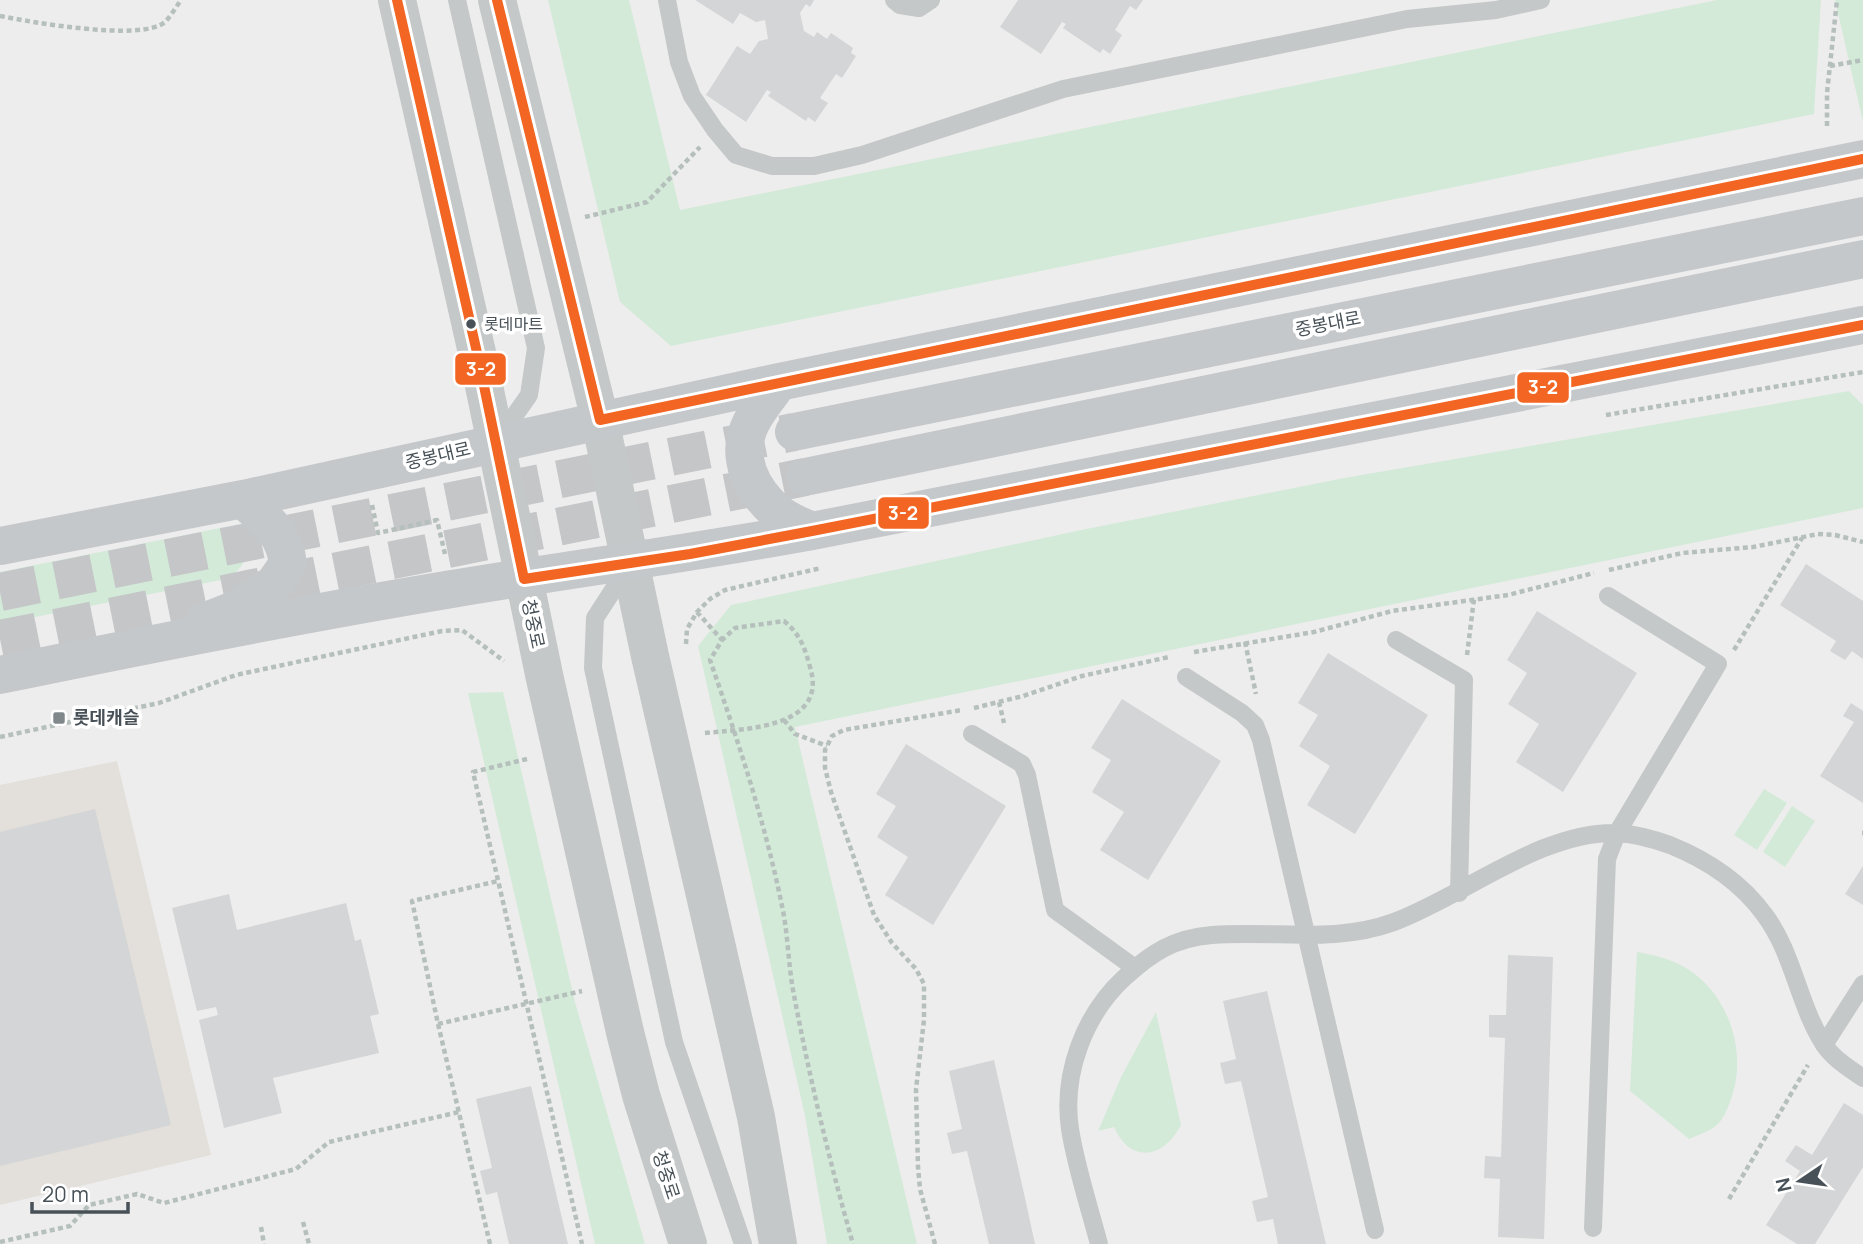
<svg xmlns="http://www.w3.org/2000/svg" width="1863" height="1244" viewBox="0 0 1863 1244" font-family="Manrope,'Noto Sans KR',sans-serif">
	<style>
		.commercial { fill: #e3dfda }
		.green { fill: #d4ead9 }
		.building { fill: #d4d5d6 }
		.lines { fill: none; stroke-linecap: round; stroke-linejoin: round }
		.secondary-tunnel { stroke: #c4c6c8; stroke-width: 38; stroke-dasharray: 38 19; stroke-linecap: butt }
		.path { stroke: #b5bfbb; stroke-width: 4.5; stroke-dasharray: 5 3.5; stroke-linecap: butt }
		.service { stroke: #c5c8c8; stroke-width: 18 }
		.tertiary { stroke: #c5c8c8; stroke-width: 38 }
		.secondary { stroke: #c5c8ca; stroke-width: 38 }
		.bus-1-casing { stroke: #fff; stroke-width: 16 }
		.bus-1 { stroke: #f26522; stroke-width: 10 }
		.bus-dot { fill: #475157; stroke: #fff; stroke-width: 2.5 }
		.poi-dot { fill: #81888c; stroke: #fff; stroke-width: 2.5 }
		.labels { text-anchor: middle; stroke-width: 7; stroke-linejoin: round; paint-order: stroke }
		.bus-label { font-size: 16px; fill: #475157; stroke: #fff; text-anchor: start }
		.street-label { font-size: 18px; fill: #475157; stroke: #fff }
		.poi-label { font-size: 18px; font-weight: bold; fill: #475157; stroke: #fff; text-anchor: start }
		.line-badge { stroke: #fff; stroke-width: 2.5 }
		.badge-label { font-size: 19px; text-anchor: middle; font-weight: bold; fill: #fff }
	</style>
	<rect width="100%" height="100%" fill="#eeeded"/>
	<path class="commercial" d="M117,761L211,1155L0,1205V785Z"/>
	<path class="green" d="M548,0H629L680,210L1717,0H1821L1814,114L671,346L620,302Z
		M1835,0H1863V122Z
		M1849,391L1863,405V508L795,727L917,1244H827L805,1116L698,646L731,605L1081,530L1344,478Z
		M225,527L238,534L247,549C246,563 238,573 226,579L0,624V572Z
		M503,692L575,1002L645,1244H595L468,693Z
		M1764,789L1787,803L1757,850L1734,835Z
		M1792,806L1815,821L1785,867L1763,852Z
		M1637,952C1662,956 1685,963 1704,982C1733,1011 1745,1057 1732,1096C1729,1105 1725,1117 1718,1124C1711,1131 1698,1135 1689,1139L1630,1091Z
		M1156,1012L1181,1125C1164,1159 1130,1164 1114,1127L1098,1131L1121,1077Z"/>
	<path class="building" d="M695,0H814L810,7L806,4L800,13L804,31L814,37L817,32L827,39L831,33L853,48L851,53L856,56L842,78L836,74L820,98L828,103L815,122L808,117L806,121L768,96L771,92L767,90L746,122L706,95L737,46L750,54L759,41L768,39L765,20L756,22L740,13L733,24Z
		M1018,0H1143L1136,10L1130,6L1115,30L1122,35L1110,54L1103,49L1100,53L1063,28L1066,24L1062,22L1041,54L1000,27Z
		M1806,564L1863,601V659L1852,651L1845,660L1830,651L1836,641L1780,605Z
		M1537,611L1637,673L1563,792L1516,762L1539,724L1508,704L1527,673L1507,660Z
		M1328,653L1428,715L1355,834L1307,805L1330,766L1299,746L1318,715L1298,703Z
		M1122,699L1221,761L1148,880L1100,850L1124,812L1092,792L1111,760L1091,748Z
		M1851,703L1863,711V803L1820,776L1854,722L1843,716Z
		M906,744L1006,806L933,925L885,895L908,857L877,837L896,806L876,794Z
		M95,809L171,1125L0,1166V832Z
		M1863,866V905L1845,894Z
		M229,894L237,930L346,903L355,941L361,939L379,1014L370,1016L379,1053L273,1078L282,1113L224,1128L199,1020L218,1015L216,1007L197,1011L172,908Z
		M1508,955L1553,957L1544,1239L1498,1237L1500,1179L1484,1178L1485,1156L1501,1157L1505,1038L1489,1037V1015H1506Z
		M1267,991L1299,1129L1326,1244H1278L1273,1219L1257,1222L1252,1201L1268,1197L1241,1081L1225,1084L1220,1063L1236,1059L1223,1001Z
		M994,1060L1025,1198L1035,1244H989L967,1151L952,1154L947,1133L962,1129L949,1071Z
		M531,1086L568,1244H509L497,1192L486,1195L480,1171L492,1168L476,1099Z
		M1844,1103L1863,1115V1167L1815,1244H1797L1766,1225L1800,1171L1785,1161L1796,1145L1812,1155Z"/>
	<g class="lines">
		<path class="secondary-tunnel" d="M0,592L794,432
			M0,639L805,477"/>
		<path class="path" d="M0,16C31,22 142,42 165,22C171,16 176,7 181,0
			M1830,66L1863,60
			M1827,126V93L1837,0
			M585,217L647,202L700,147
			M1606,415L1863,372
			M372,505L378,533L437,520L445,554
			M1609,570L1682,553L1753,547L1818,534L1835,535L1863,542
			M697,612L722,640L710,660C738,741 765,822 782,906C788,933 788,962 793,990C809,1075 829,1160 853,1244
			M1245,642L1256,694
			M686,644L687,629L697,612L710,599L725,590L821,568
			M1734,650L1802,538
			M1194,652L1314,632L1392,611L1508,595L1594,573
			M1467,655L1474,599
			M999,702L1004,723
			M974,708L1023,696L1082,676L1169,657
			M784,720L795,734L827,746
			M705,733C745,729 829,728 810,667C805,648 800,634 784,621L735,628L722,640
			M0,737L159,703L236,675L442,631L462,630L504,661
			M527,759L473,772L582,1244
			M1862,833H1863
			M438,1024L582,991
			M1729,1199L1808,1065
			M303,1222L309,1244
			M261,1227L264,1244
			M0,1242L70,1226L89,1205L137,1194L164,1203L296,1169L329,1142L459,1112
			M490,1244L438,1024L412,901L498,881
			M935,1244L920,1189L918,1167L916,1089L924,1020V984L916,969L892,943L874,915L831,792L825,768V750L832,736L844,730L962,710"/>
		<path class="service" d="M457,0L536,348L529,395L498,439
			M667,0L679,62L692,96L715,130L736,155L772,166H814L862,155L1063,89L1407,19L1496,10L1541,0
			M894,0L900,5L919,8L931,0
			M628,567L595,618L593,668L674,1042L743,1244
			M1396,640L1464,680L1459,893
			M1186,677L1242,713L1255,725L1261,740L1375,1230
			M972,734L1022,764L1027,775L1055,910L1135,968
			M1824,1045L1863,984
			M1593,1228L1607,859L1617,833L1718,664L1608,596
			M1099,1244C1089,1206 1076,1167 1070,1129C1062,1074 1084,1015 1124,978C1151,953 1174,938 1212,935C1274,930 1334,944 1394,922C1464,896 1542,830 1618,833C1635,834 1653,839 1670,845C1707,860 1740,881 1764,914C1793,952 1798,1003 1823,1043C1832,1058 1849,1068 1863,1078"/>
		<path class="tertiary" d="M397,0L478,357L545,679L625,1032L641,1095L688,1244
			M497,0L600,420L650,656L756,1117L778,1244"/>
		<path class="secondary" d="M779,382C770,395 758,408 751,423C734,457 752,491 778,513C788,521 801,526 812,531
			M794,432L1863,216
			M805,477L1863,259
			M0,546L243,499L779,382L1863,159
			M204,622L232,611L274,584L288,564C284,531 266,521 243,499
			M0,675C150,644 301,614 452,589C572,569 692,553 812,531L1863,325"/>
		<defs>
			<path id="bus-1" d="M397,0L478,357L524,579L690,554L812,531L1863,325
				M497,0L600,420L1863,159"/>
		</defs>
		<use href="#bus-1" class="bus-1-casing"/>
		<use href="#bus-1" class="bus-1"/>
	</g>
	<circle class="bus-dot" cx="471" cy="324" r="6"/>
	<rect class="poi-dot" x="52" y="711" width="14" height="14" rx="3.5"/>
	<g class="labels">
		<g class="bus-label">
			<text x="484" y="330">롯데마트</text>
		</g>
		<g class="street-label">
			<text transform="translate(1328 324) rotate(-11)" y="6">중봉대로</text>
			<text transform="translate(438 456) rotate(-13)" y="6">중봉대로</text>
			<text transform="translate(533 624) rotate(78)" y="6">청중로</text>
			<text transform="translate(666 1175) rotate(72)" y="6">청중로</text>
		</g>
		<g class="poi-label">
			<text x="73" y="724">롯데캐슬</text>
		</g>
	</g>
	<g class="line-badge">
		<rect x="454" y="352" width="53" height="34" rx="7" fill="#f26522"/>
		<rect x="1516" y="371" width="54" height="33" rx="7" fill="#f26522"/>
		<rect x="877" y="496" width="53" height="34" rx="7" fill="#f26522"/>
	</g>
	<g class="badge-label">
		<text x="481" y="376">3-2</text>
		<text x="1543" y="394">3-2</text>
		<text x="903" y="520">3-2</text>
	</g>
	<g transform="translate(1800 1181) rotate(257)" stroke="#ffffff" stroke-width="5" paint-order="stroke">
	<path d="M0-5L12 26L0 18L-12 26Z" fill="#475157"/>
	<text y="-10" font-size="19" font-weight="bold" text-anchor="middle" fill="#475157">N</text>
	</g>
	<path d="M32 1202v10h96v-10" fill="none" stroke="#475157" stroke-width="3.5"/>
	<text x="42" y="1202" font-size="21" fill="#475157" stroke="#ffffff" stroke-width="5" paint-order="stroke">20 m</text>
</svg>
